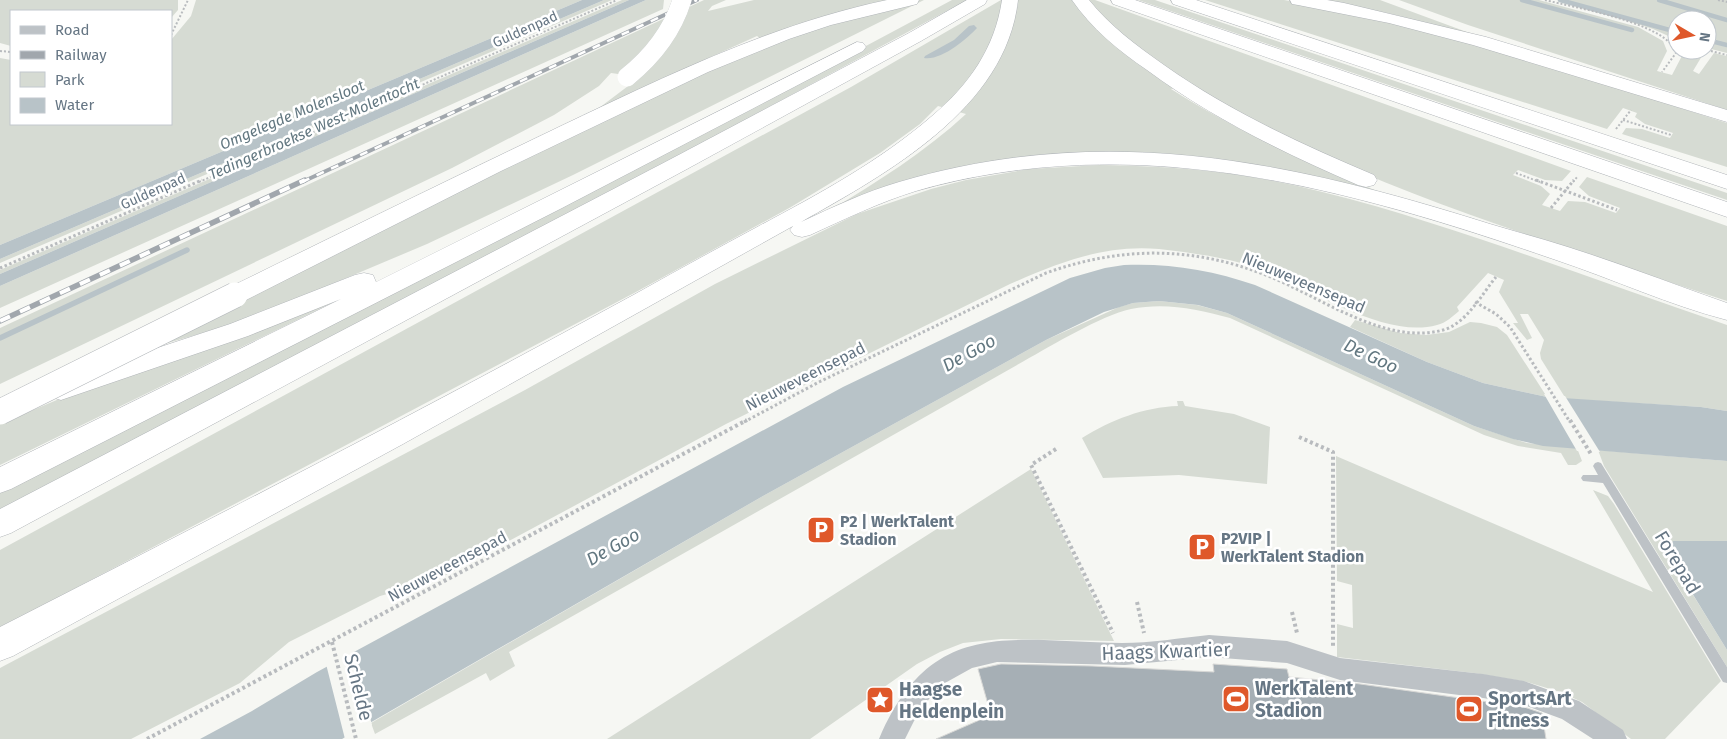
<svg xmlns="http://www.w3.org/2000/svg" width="1727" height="739" viewBox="0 0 1727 739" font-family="'Fira Sans',sans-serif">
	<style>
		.green { fill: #d6dbd3 }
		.water { fill: #b8c3c8 }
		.pier { fill: #f6f7f3 }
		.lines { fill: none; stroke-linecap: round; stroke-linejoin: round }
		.stream-far1 { stroke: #b8c3c8; stroke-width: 4.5 }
		.stream { stroke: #b8c3c8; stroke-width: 5.5 }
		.building { fill: #a6afb5; stroke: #d8d8d6 }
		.motorway-casing { stroke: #b1b5b9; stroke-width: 1 }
		.path-far2 { stroke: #b8bbbe; stroke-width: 2; stroke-dasharray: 2 2; stroke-linecap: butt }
		.path-far1 { stroke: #b8bbbe; stroke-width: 3; stroke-dasharray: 2.5 2.5; stroke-linecap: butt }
		.path { stroke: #b8bbbe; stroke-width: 4; stroke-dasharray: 3 3; stroke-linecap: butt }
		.service { fill: #bdc2c6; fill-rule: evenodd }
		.minor { fill: #bdc2c6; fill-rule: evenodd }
		.motorway { fill: #fff; fill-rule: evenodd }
		.rail-far1-casing { stroke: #a1a7ad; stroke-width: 4 }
		.rail-casing { stroke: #a1a7ad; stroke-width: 5.5 }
		.rail-far1 { stroke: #fff; stroke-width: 2.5; stroke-dasharray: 8; stroke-linecap: butt }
		.rail { stroke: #fff; stroke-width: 4; stroke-dasharray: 11; stroke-linecap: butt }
		.motorway-bridge-far1-casing { stroke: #b1b5b9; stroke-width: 19; stroke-linecap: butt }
		.motorway-bridge-casing { stroke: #b1b5b9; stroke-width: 26; stroke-linecap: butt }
		.motorway-bridge-far1 { stroke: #fff; stroke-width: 19 }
		.motorway-bridge { stroke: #fff; stroke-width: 25 }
		.labels { text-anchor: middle; stroke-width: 5; stroke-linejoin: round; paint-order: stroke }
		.far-street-label { font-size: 14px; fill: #667684; stroke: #fff }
		.far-water-label { font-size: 15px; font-style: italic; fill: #627780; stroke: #fff }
		.street-label { font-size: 16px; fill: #667684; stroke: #fff }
		.poi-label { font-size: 16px; font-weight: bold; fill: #667684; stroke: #fff; text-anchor: start }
		.water-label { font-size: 18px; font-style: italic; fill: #627780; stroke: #fff }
		.near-street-label { font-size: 19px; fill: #667684; stroke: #fff }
		.near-poi-label { font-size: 19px; font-weight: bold; fill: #667684; stroke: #fff; text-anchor: start }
	</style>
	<rect width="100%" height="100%" fill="#f6f7f3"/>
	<path class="green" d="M0,0H178V10L171,18V11H11V46L0,43Z
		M196,0H582L0,245V58L11,60V124H171V40L191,16Z
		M604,0H612L0,263V259Z
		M622,0H629L0,274V270Z
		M646,0H664L663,9L0,308V286Z
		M704,0H726L712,6L708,11L754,0H924L573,175L427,244L299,298L220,328L150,348L598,120L767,44L757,36L599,108L640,77L611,73L599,86L554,115L452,168L0,384V328Z
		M952,0H967L730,128L0,511V489L701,134Z
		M1001,0H1095L1571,171L1562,181L1545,180L1518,170L1513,175L1541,186L1550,194L1542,205L1560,211L1568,201L1585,202L1616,213L1620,208L1589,196L1579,187L1587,177L1727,226V301C1585,254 1440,210 1303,147C1263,129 1225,105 1186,84L1171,89C1245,136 1323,170 1405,202L1278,170L1033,158L829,211C877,182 925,152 966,114L938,106L920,124L880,153L791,207L636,292L0,628V550L851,87Z
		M1138,0H1155L1727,193V200Z
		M1205,0H1284L1307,4L1456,36L1727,123V167L1622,134L1626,128L1642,129L1670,138L1673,133L1645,124L1635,117L1637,113L1623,108L1607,129Z
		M1325,0H1380L1475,35L1387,13Z
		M1399,0H1539L1638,27L1663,41L1667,51L1657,71L1672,75L1685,50L1705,51L1693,71L1699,74L1714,53L1727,56V110L1468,25Z
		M1566,0H1656L1727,21V53L1707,48V20H1677V40L1653,29L1625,20L1627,17Z
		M1661,0H1727V19Z
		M1100,165C1157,166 1213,169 1269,180C1341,194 1411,216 1480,239C1563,267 1645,297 1727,325V411L1701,407L1566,399L1541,359L1540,353L1544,340L1528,314H1520L1532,338L1527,340L1513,323H1518L1499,292L1504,280L1488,273L1457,307L1459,311C1453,316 1446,323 1437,325C1380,341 1297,279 1241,263C1215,256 1186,252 1159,249C1105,244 1058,263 1010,284L726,424L435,581L380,596L289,642L240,683L131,739H0V668L525,390L715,284L857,214L931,189L966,180L1029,169Z
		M344,297L0,465V424L142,364Z
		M1159,301L1197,305L1227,313L1474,426L1527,443L1577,448L1582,461L1576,465H1568L1561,453L1518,446L1484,435L1230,318C1197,309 1165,302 1131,309C1100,316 1053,345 1024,361L509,652L515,666L490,681L486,673L375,734L371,723L763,496L1046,340L1119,307L1133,303Z
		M1355,320L1400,333L1426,335L1449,332L1470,322L1481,323L1497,327L1507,335L1547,397L1483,383L1427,362L1350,327Z
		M1177,401H1183L1185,406L1234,414L1270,427L1267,484L1179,475L1103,478L1082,438C1111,420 1144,407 1178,406Z
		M1598,450L1727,461V541H1678L1668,548L1674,564L1727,650V667L1604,466Z
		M1336,456L1653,592L1593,490L1608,496L1614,504L1721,681L1665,739H1631L1582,702L1560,692L1527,682L1474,673L1337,657V624L1353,628L1352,585L1337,581Z
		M1031,469L1114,641L1001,639L963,643L940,652L917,664L810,739H607Z"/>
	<path class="water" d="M582,0H604L0,259V245Z
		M629,0H646L0,286V274Z
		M974,25L977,28C967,39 941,61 924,58L925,56L954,40L969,26Z
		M1124,265C1169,263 1212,270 1255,285L1427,362L1483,383L1547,397L1701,407L1727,411V461L1543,446L1513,439L1474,426L1227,313L1198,305L1159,301L1133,303L1104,312L1046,340L763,496L342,739H200L252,711L317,672L843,387L1070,278L1105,268Z
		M1673,541H1727V650L1670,557L1668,548Z"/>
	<path class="pier" d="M1544,394L1565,396L1600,452L1577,451Z
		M352,651L372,725L345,739L326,664Z"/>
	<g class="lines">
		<path class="stream-far1" d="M1522,0L1632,30
			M1560,0L1677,32
			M1659,0L1727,20
			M1707,40L1727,45"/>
		<path class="stream" d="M0,338L187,250"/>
	</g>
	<path class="building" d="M1001,664L1092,666L1214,672L1213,664L1287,669L1289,677L1353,683L1524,707L1542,713L1546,739H936L991,715L978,669Z"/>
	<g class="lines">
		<defs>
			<path id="motorway" d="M887,0H919L917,4L831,25L789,39L708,72L501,171L244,301L235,303L226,301L222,295L226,289C338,234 450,179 563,125C668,75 773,24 887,0Z
				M967,0H987L985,4L921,41L687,169L11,533L0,537V509L671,159L909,33Z
				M1002,0H1018C1006,109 887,173 801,222C833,207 865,192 899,182C1106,121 1290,161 1490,224C1508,229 1527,235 1545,240C1606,258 1667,282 1727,303V320C1669,305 1613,279 1556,260C1347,188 1136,128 916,191C880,202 845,219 810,235L802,237L794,235L790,230L793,226L403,444L13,656L0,661V627C213,518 427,408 637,293C678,270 718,248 759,226C819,194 880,161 932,116C969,85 995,48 1002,0Z
				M1072,0H1089C1110,26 1137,46 1164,65C1229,111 1301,144 1374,175L1377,180L1374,185L1366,187L1358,185C1284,153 1212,118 1147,70C1119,51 1091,28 1072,0Z
				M1111,0H1135L1727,202V217L1113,4Z
				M1171,0H1196L1727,175V189L1173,4Z
				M1290,0H1327L1344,3L1486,37L1727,110V122L1473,45L1389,23L1298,5L1292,4Z
				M857,42L863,43L866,47L863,51L562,208L11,489L0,493V467L341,299L248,336L61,400L51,397L47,390L51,383L230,324L355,275L364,273L373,275L376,282Z"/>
		</defs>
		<use href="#motorway" class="motorway-casing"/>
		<path class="path-far2" d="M1545,0C1577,8 1647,20 1670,43C1672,46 1674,50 1676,53L1662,72
			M1718,0L1727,2
			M171,35L188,0
			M1707,50L1727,55
			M0,51L11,52
			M1623,120L1671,135
			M1616,129L1631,110
			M1516,173L1540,182
			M199,182L617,0
			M1573,182L1578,176"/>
		<path class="path-far1" d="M1536,180L1617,210
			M1551,208L1574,180
			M0,268L202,180
			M1475,302L1496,314L1510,327L1570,422
			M744,422L819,382L1046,273C1122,246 1193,246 1268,276C1319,296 1385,346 1443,330C1466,324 1482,294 1496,277"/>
		<path class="path" d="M1570,420L1591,454
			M1299,437L1333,452V646
			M1056,449L1031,465L1113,633
			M1137,602L1144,633
			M1292,612L1297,633
			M332,642L356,739
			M147,739L747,420"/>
		<path class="service" d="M1598,462L1601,463L1727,667V683L1723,682L1603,483L1583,481L1581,478L1583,475H1598L1593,466L1595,463Z"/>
		<path class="minor" d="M1209,635L1287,641L1340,658L1483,674L1524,681L1579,701L1623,730L1627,739H1593L1562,719L1524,705L1483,698L1340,680L1287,663L1209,657L1125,665L997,662L972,668L945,683L929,699L914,721L905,739H879C932,615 1011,642 1122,643C1151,643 1180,638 1209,635Z"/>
		<use href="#motorway" class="motorway"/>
		<defs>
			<path id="rail-far1" d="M302,182L697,0"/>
			<path id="rail" d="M0,321L305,180"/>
		</defs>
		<use href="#rail-far1" class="rail-far1-casing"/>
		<use href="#rail" class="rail-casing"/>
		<use href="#rail-far1" class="rail-far1"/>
		<use href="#rail" class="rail"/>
		<defs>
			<path id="motorway-bridge-far1" d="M627,77C653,56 672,32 682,0"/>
			<path id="motorway-bridge" d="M0,412L235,295"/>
		</defs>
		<use href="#motorway-bridge-far1" class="motorway-bridge-far1-casing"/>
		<use href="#motorway-bridge" class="motorway-bridge-casing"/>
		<use href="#motorway-bridge-far1" class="motorway-bridge-far1"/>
		<use href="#motorway-bridge" class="motorway-bridge"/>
	</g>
	<defs>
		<symbol id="parking-square" viewBox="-11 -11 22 22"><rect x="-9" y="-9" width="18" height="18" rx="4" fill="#df582a" stroke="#fff"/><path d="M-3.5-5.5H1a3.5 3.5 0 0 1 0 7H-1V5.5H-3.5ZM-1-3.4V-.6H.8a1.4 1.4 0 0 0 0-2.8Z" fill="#fff"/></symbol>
		<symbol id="stadium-square" viewBox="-11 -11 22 22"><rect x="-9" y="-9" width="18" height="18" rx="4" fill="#df582a" stroke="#fff"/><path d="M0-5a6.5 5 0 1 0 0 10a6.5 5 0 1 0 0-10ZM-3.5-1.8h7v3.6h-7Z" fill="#fff"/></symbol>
		<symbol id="sight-square" viewBox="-11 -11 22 22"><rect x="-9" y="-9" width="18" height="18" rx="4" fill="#df582a" stroke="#fff"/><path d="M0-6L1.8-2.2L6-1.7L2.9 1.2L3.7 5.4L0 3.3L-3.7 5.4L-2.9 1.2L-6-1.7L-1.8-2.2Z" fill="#fff"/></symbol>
	</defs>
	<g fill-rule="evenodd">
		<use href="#parking-square" x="805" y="514" width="32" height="32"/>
		<use href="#parking-square" x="1186" y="531" width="32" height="32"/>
		<use href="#stadium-square" x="1220" y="683" width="32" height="32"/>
		<use href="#sight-square" x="864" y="684" width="32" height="32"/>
		<use href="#stadium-square" x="1453" y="693" width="32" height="32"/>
	</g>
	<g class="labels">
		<g class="far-street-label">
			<text transform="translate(525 29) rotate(-24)" y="5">Guldenpad</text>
			<text transform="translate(153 191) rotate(-24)" y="5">Guldenpad</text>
		</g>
		<g class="far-water-label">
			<text transform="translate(292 115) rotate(-23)" y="5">Omgelegde Molensloot</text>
			<text transform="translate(314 129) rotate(-24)" y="5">Tedingerbroekse West-Molentocht</text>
		</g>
		<g class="street-label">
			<text transform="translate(1304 282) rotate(23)" y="6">Nieuweveensepad</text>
			<text transform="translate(805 376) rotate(-27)" y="6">Nieuweveensepad</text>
			<text transform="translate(447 566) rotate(-28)" y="6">Nieuweveensepad</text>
		</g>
		<g class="poi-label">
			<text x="840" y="527">P2 | WerkTalent<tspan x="840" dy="18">Stadion</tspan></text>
			<text x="1221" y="544">P2VIP |<tspan x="1221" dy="18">WerkTalent Stadion</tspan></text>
		</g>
		<g class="water-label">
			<text transform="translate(969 353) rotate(-29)" y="6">De Goo</text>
			<text transform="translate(1371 356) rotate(25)" y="6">De Goo</text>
			<text transform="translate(613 547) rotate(-29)" y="6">De Goo</text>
		</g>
		<g class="near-street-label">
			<text transform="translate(1678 562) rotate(59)" y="7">Forepad</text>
			<text transform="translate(1166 651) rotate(-2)" y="7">Haags Kwartier</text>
			<text transform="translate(359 687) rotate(76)" y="7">Schelde</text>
		</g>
		<g class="near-poi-label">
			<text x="1255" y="695">WerkTalent<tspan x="1255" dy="22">Stadion</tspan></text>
			<text x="899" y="696">Haagse<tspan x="899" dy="22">Heldenplein</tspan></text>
			<text x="1488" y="705">SportsArt<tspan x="1488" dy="22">Fitness</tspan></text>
		</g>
	</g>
	<rect x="10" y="10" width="162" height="115" fill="#ffffff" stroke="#c2c8ce"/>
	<rect x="20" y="26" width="25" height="8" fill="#bdc2c6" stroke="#c2c8ce"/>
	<text x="55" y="35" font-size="15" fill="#667684">Road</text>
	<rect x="20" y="51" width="25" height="8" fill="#a1a7ad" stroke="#c2c8ce"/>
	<text x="55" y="60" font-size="15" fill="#667684">Railway</text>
	<rect x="20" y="72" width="25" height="15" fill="#d6dbd3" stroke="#c2c8ce"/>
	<text x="55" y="85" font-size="15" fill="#667684">Park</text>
	<rect x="20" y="98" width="25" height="15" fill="#b8c3c8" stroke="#c2c8ce"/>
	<text x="55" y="110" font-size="15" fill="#667684">Water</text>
	<g transform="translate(1692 35) rotate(99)"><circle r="24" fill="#ffffff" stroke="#c2c8ce"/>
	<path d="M0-4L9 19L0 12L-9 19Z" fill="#df582a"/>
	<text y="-8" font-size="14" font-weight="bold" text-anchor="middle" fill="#667684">N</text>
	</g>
</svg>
